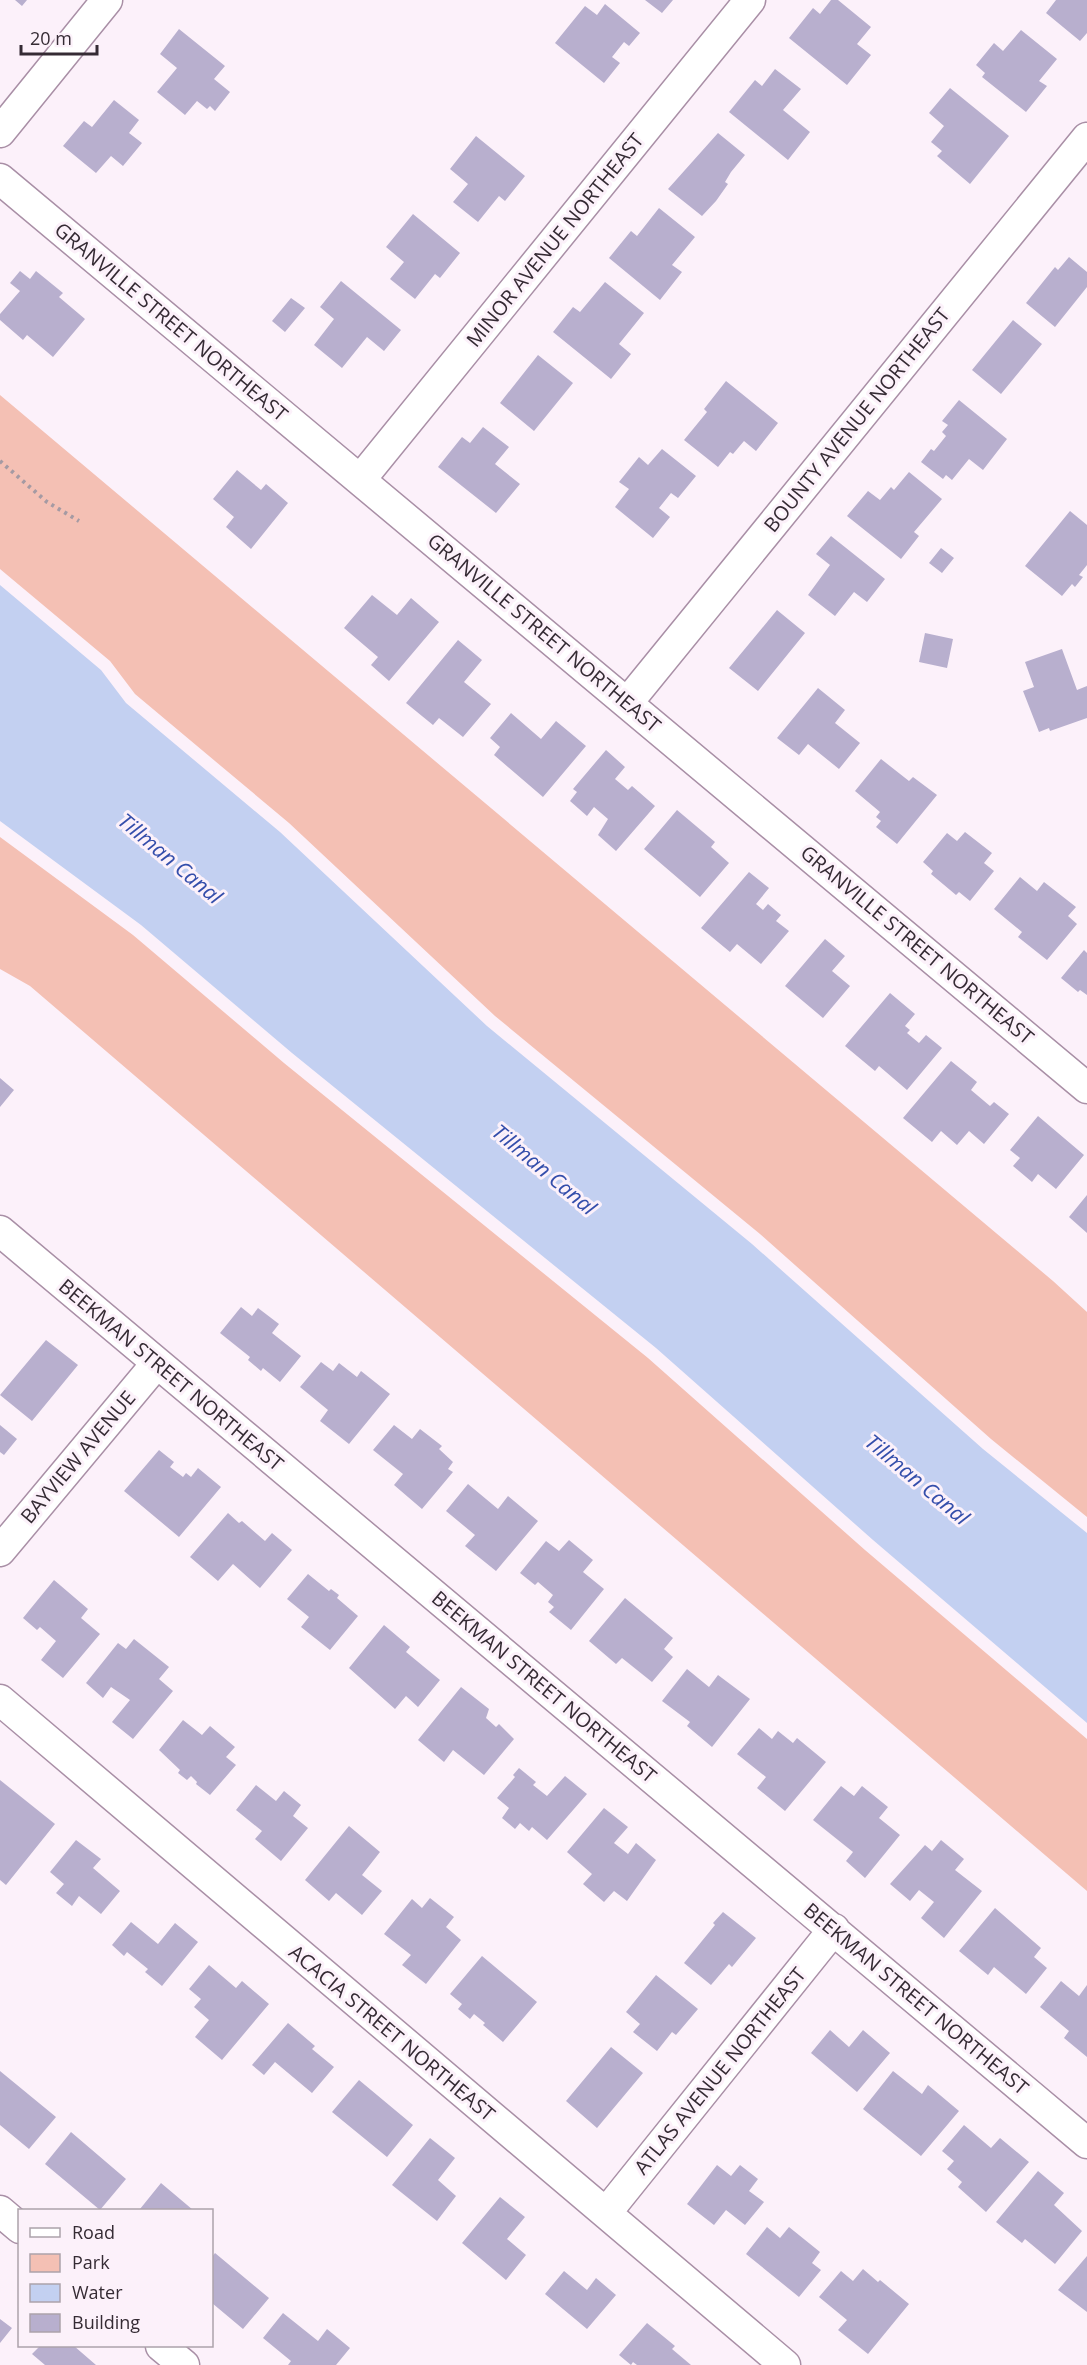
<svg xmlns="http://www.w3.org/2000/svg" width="1087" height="2365" viewBox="0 0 1087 2365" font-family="'Open Sans',sans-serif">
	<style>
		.green { fill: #f4c0b4 }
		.water { fill: #c3d0f1 }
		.building { fill: #b8afce }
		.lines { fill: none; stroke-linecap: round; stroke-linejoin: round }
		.minor-casing { stroke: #a98fa6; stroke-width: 33 }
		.path { stroke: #a59aa3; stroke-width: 4; stroke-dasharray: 3 4.5; stroke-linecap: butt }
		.minor { stroke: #fff; stroke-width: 30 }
		.labels { text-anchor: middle; stroke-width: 6; stroke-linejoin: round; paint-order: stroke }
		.street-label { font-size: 20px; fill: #352b34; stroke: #fcf1fa }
		.water-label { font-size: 21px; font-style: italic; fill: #344eab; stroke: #fcf1fa }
	</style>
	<rect width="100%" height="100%" fill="#fcf1fa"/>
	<path class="green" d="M0,395L1053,1281L1087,1312V1517L991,1439L760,1234L495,1016L289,823L135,694L110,661L0,569Z
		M0,837L133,935L284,1063L648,1358L865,1550L1087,1739V1891L30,986L0,969Z"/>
	<path class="water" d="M0,585L101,670L126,703L280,832L487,1026L752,1244L983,1449L1087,1533V1723L873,1540L656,1348L292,1053L141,925L0,821Z"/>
	<path class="building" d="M15,0H27L22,6Z
		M645,0H673L662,13Z
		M831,0H838L871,27L857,44L871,55L847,85L789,38L813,8L820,14Z
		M1056,0H1087V33L1080,41L1046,13Z
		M605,4L640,33L629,46L624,42L612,57L620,63L604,83L555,43L585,6L597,15Z
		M179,29L225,66L214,79L230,92L215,111L210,106L207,109L197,101L185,115L157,92L177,68L160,54Z
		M1021,30L1057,59L1039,81L1047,86L1026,112L982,77L985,73L976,65L994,43L1003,51Z
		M775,69L801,89L783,110L810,132L788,160L729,112L755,80L762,86Z
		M950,88L1009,136L970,184L937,156L942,151L931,142L944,126L929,113Z
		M114,100L139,120L129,133L142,143L123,166L111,156L96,173L63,146L84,121L92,127Z
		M718,133L745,155L731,172L725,182L728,184L716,201L702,216L668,189Z
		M476,136L525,176L505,201L499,196L478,222L453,202L468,184L450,169Z
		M659,208L695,237L672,265L682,272L660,300L609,258L631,231L637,236Z
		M413,214L460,253L440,278L435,274L415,299L390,279L404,262L386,247Z
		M1069,257L1087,272V287L1055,327L1026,303L1055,267L1058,270Z
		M20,271L30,279L36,271L63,293L59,297L85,319L53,357L27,335L23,340L0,320V314L20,291L10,283Z
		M341,281L401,330L384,351L367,337L342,368L314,345L334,319L320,307Z
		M605,282L644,313L619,344L631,354L611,379L553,332L573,307L580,312Z
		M291,298L305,308L285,332L272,321Z
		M1013,320L1042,344L1001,394L972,370Z
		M538,355L573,383L534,431L500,403Z
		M726,381L778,423L756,451L744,441L733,454L730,452L718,467L684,440L707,412L704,409Z
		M959,400L1007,439L983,470L969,459L952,480L946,475L943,479L921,462L931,449L934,451L946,436L942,432L948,425L942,421Z
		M483,427L509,447L495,464L520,484L496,513L438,467L462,437L470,443Z
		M662,449L696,476L678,498L671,493L659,508L670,517L653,538L615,507L629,489L619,482L639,457L648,465Z
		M237,470L261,490L266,484L288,503L251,549L226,527L234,517L213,499Z
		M909,472L942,499L914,532L919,536L901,559L847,516L868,491L880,500L891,487L894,490Z
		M1070,511L1087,525V565L1079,575L1083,577L1075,587L1072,584L1062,596L1025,566Z
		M831,536L885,579L867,602L854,592L835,616L808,595L830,565L816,554Z
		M941,548L954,558L942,573L929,563Z
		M372,595L397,615L411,598L439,622L389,681L371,665L378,657L344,628Z
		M777,610L805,633L758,691L729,668Z
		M925,633L953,639L947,668L919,662Z
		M458,640L482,660L464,682L491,704L463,737L439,718L433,725L406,703Z
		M1062,649L1077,690L1087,686V718L1050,731L1049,728L1039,732L1023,691L1034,687L1025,662Z
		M818,688L845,710L835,723L860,743L839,769L808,744L799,755L777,738Z
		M511,713L541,739L556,721L586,746L543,797L494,755L500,747L490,738Z
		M606,750L625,767L615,779L628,790L632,786L655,806L616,851L598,835L608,819L594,807L587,816L570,801L577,792L573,789Z
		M881,759L909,781L913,777L937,795L897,844L876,827L881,821L876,817L880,812L855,791Z
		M677,810L715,842L711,847L729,863L700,897L644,849Z
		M965,832L992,853L984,863L994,871L970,901L959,892L956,895L931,874L933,871L923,862L947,833L957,841Z
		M749,872L769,888L756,904L763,910L768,904L781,915L776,921L789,931L761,964L737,944L730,952L701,928Z
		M1020,877L1037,891L1044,882L1076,907L1068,916L1077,924L1047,960L1018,937L1022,932L994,909Z
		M825,939L845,956L832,971L850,986L823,1018L785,986Z
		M1084,950L1087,953V995L1080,990L1078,992L1061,978Z
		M890,993L915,1014L905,1026L910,1030L907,1033L919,1043L926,1035L942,1048L907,1090L879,1066L875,1071L845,1046Z
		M951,1061L977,1082L971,1090L990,1106L994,1102L1009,1114L984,1144L969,1131L957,1145L941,1131L932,1142L903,1118Z
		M0,1078L14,1090L0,1107Z
		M1038,1116L1084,1155L1056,1189L1038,1174L1032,1182L1013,1166L1020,1158L1010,1150Z
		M1087,1195V1233L1069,1217Z
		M241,1307L252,1316L258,1308L279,1324L272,1333L301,1356L280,1382L263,1368L261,1371L248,1360L250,1357L220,1333Z
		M46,1340L78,1365L32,1421L0,1395Z
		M321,1362L333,1371L339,1363L357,1377L361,1371L390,1394L349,1444L320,1421L328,1410L300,1387Z
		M0,1425L17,1439L4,1455L0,1452Z
		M394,1425L412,1439L420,1429L442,1446L439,1449L453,1462L448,1469L453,1472L422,1509L394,1485L403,1474L373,1450Z
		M159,1450L174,1462L170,1467L183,1477L186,1473L191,1477L198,1468L221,1487L179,1537L124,1491Z
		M468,1484L498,1509L508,1496L538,1521L496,1571L465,1546L475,1535L446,1511Z
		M228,1513L239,1523L242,1521L265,1541L272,1533L292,1550L260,1588L233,1564L218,1581L190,1557Z
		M569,1540L593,1560L583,1572L604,1589L571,1630L549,1612L554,1607L548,1602L553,1595L538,1582L535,1585L520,1573L546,1541L559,1551Z
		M308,1574L329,1591L331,1589L339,1595L337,1598L358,1616L330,1650L301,1627L309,1617L287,1599Z
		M54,1580L88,1609L81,1618L100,1634L63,1678L41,1660L56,1641L40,1627L37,1630L23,1618Z
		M625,1598L673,1638L664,1649L673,1657L652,1682L622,1658L616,1664L589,1641Z
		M384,1625L410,1647L406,1652L440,1680L418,1707L406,1696L395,1709L349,1668Z
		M134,1639L169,1667L159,1679L173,1691L133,1739L112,1722L130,1700L111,1687L103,1698L86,1683L118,1643L126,1649Z
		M687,1669L709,1687L718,1675L750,1699L712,1747L687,1726L690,1722L662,1701Z
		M461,1687L489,1709L486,1718L496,1727L499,1724L514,1739L484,1775L453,1750L444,1762L418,1740Z
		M183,1720L202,1735L210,1726L235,1747L226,1757L236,1765L210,1795L196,1784L197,1782L191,1776L187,1780L178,1773L180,1770L159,1750Z
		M759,1728L772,1739L778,1731L793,1743L797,1738L826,1762L785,1811L757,1788L766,1777L737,1754Z
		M519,1768L536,1782L533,1785L547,1796L565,1776L587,1794L547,1840L532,1827L529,1831L520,1823L515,1829L502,1818L509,1808L497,1798L515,1777L513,1775Z
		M0,1780L55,1824L6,1885L0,1880Z
		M256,1785L276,1801L284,1791L301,1805L293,1816L308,1828L281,1861L255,1839L262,1831L236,1810Z
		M841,1786L854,1796L862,1786L888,1807L879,1818L900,1835L865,1878L846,1861L853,1852L813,1820Z
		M604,1808L628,1827L614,1843L628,1854L636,1843L656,1860L627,1901L614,1891L604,1902L583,1884L592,1874L567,1852Z
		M349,1826L380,1852L362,1875L382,1891L362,1915L336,1893L329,1901L305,1880Z
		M76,1840L101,1859L93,1868L120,1891L101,1914L79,1896L72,1906L56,1893L64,1884L50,1872Z
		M941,1840L964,1859L955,1870L982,1891L944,1938L921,1918L934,1902L919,1890L910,1901L890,1884L925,1845L932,1851Z
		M430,1898L454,1917L446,1927L461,1940L426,1984L402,1965L411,1955L384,1934L412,1899L422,1908Z
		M995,1908L1041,1948L1034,1957L1047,1968L1026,1994L994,1967L988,1975L959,1951Z
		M723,1912L756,1938L732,1967L729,1964L711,1985L684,1963L715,1925L713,1923Z
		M131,1922L158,1944L175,1923L198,1942L162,1986L145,1972L148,1969L127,1952L124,1956L112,1945Z
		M482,1956L537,2002L503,2042L483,2025L485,2023L474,2014L470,2019L458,2009L462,2004L450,1994Z
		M209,1965L236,1988L242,1981L269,2004L222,2060L195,2037L209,2020L194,2007L201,1999L189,1989Z
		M656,1975L698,2009L676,2035L672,2032L657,2051L633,2032L640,2024L626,2012Z
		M1061,1981L1079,1996L1087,1985V2057L1064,2038L1069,2031L1040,2007Z
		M288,2023L315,2046L312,2049L334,2067L312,2093L275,2062L264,2075L252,2065Z
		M830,2030L849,2047L863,2030L890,2053L857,2092L811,2053Z
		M611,2047L643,2073L597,2128L566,2101Z
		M0,2071L56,2117L29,2149L0,2125Z
		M893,2071L922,2094L928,2085L959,2111L921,2156L863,2109Z
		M359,2080L413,2125L387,2157L332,2112Z
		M964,2125L991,2148L1000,2138L1029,2162L986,2212L958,2187L962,2182L947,2169L954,2161L942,2151Z
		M71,2132L126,2179L100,2210L45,2164Z
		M430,2138L455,2158L438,2180L456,2196L437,2221L392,2185Z
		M717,2165L731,2176L740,2165L758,2179L749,2191L764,2202L745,2225L726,2210L714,2225L687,2204Z
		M1038,2171L1064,2193L1054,2205L1082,2231L1055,2264L1025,2239L1022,2243L996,2222Z
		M161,2183L193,2210L140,2209Z
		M500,2197L525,2217L507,2239L526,2255L506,2280L462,2243Z
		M767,2227L780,2238L789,2227L820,2252L812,2263L821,2270L799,2297L746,2254Z
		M215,2253L269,2298L243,2329L212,2303V2257Z
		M1087,2256V2312L1058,2290Z
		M863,2269L878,2282L880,2280L909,2304L868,2354L838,2330L847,2320L819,2297L841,2271L853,2281Z
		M564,2271L587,2290L596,2278L616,2295L587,2329L545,2294Z
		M283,2313L318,2341L327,2329L350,2348L336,2365H288L291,2361L263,2338Z
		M0,2319L12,2328L0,2343Z
		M647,2323L675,2346L672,2349L691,2365H637L633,2362L631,2365L619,2355Z
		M40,2346H74L96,2365H45L32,2354Z"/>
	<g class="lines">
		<defs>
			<path id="minor" d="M0,132L107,0
				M0,179L1087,1088
				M360,480L750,0
				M628,702L1087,138
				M0,1231L1087,2143
				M0,1551L157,1363
				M0,1700L785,2365
				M0,2211L20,2228
				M606,2213L834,1929
				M161,2346L184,2365"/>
		</defs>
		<use href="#minor" class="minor-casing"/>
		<path class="path" d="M0,461L47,502L79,521"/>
		<use href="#minor" class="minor"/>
	</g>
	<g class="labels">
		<g class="street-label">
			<text transform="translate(555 240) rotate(-51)" y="7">MINOR AVENUE NORTHEAST</text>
			<text transform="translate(171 322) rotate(40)" y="7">GRANVILLE STREET NORTHEAST</text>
			<text transform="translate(857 420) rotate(-51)" y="7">BOUNTY AVENUE NORTHEAST</text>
			<text transform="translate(544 633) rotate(40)" y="7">GRANVILLE STREET NORTHEAST</text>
			<text transform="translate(917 945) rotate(40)" y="7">GRANVILLE STREET NORTHEAST</text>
			<text transform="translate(171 1375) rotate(40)" y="7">BEEKMAN STREET NORTHEAST</text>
			<text transform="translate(78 1457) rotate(-50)" y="7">BAYVIEW AVENUE</text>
			<text transform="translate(544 1687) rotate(40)" y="7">BEEKMAN STREET NORTHEAST</text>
			<text transform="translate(916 1999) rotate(40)" y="7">BEEKMAN STREET NORTHEAST</text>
			<text transform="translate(392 2033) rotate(40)" y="7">ACACIA STREET NORTHEAST</text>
			<text transform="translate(720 2071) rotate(-51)" y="7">ATLAS AVENUE NORTHEAST</text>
		</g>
		<g class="water-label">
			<text transform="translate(170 859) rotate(40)" y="7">Tillman Canal</text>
			<text transform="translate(544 1170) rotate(40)" y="7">Tillman Canal</text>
			<text transform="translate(917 1480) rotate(40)" y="7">Tillman Canal</text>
		</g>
	</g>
	<rect x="18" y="2209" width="195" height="138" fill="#fcf1fa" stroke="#aca2ab" stroke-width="1.5"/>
	<rect x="30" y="2228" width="30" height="9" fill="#ffffff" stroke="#aca2ab" stroke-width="1.5"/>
	<text x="72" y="2239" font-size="18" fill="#352b34">Road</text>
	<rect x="30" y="2254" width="30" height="18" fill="#f4c0b4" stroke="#aca2ab" stroke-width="1.5"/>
	<text x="72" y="2269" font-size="18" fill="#352b34">Park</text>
	<rect x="30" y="2284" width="30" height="18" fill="#c3d0f1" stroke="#aca2ab" stroke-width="1.5"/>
	<text x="72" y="2299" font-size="18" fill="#352b34">Water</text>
	<rect x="30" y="2314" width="30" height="18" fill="#b8afce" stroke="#aca2ab" stroke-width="1.5"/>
	<text x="72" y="2329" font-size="18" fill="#352b34">Building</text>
	<path d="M21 45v9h76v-9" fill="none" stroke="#352b34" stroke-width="3"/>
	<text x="30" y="45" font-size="18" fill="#352b34" stroke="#fcf1fa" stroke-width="4.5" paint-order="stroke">20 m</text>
</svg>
